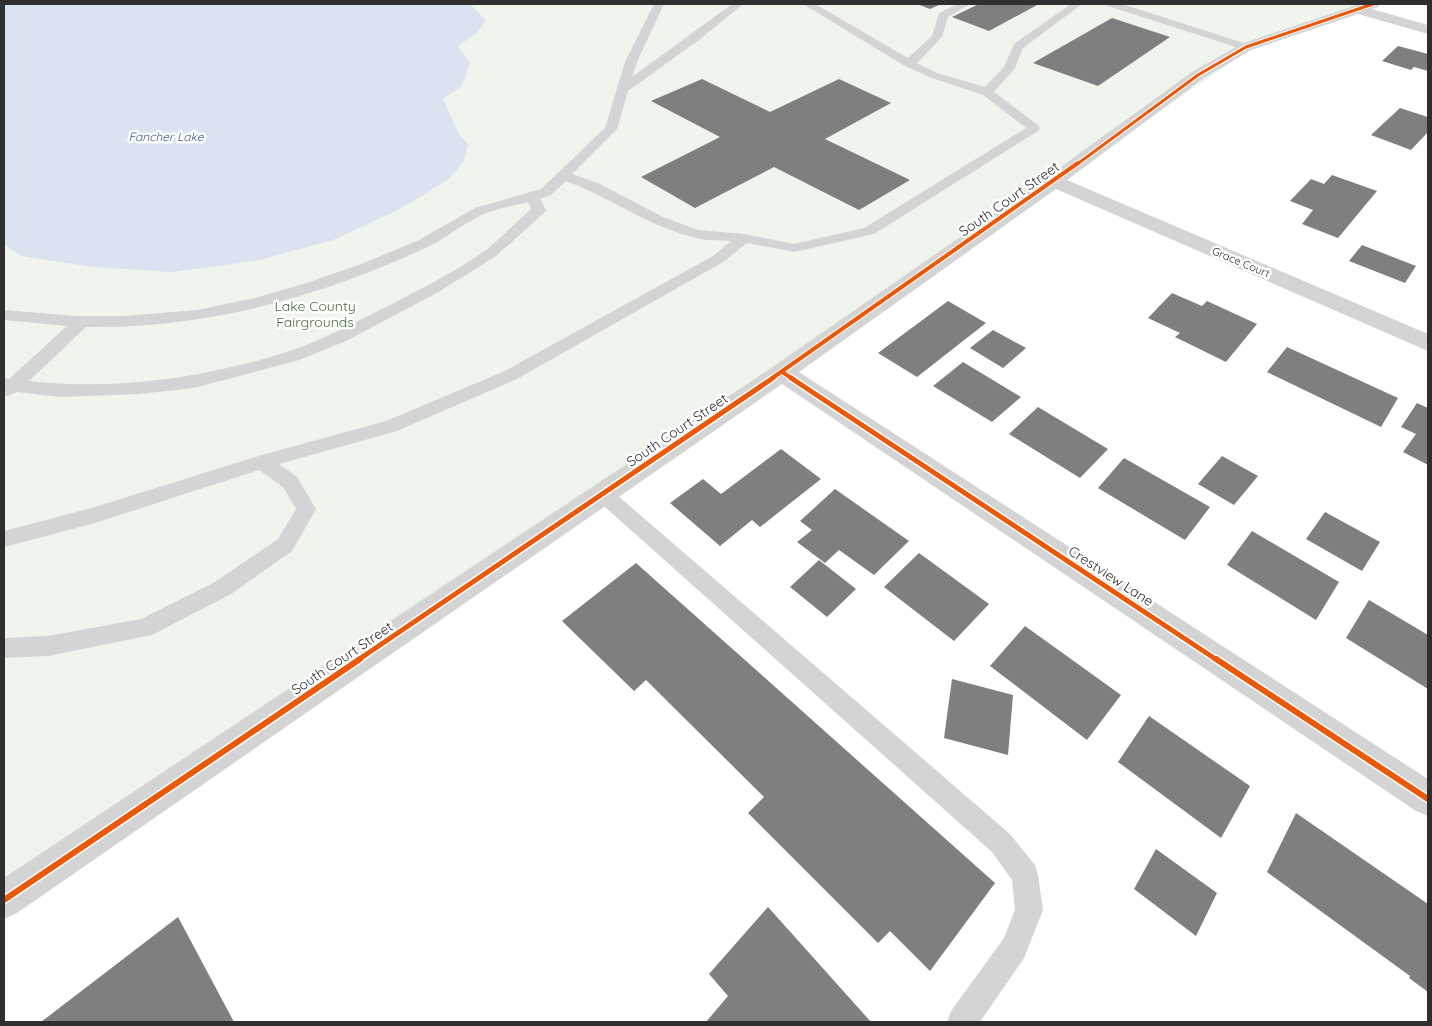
<svg xmlns="http://www.w3.org/2000/svg" width="1432" height="1026" viewBox="0 0 1432 1026" font-family="Quicksand,sans-serif">
	<style>
		.green { fill: #eff4ec }
		.water { fill: #dbe3f0 }
		.building { fill: #7f7f7f }
		.lines { fill: none; stroke-linecap: round; stroke-linejoin: round }
		.service { fill: #d4d4d4; fill-rule: evenodd }
		.minor { fill: #d4d4d4; fill-rule: evenodd }
		.cycleway-far3-casing { stroke: #fff; stroke-width: 5 }
		.cycleway-far2-casing { stroke: #fff; stroke-width: 6 }
		.cycleway-far1-casing { stroke: #fff; stroke-width: 8 }
		.cycleway-casing { stroke: #fff; stroke-width: 9 }
		.cycleway-far3 { stroke: #e8590c; stroke-width: 3 }
		.cycleway-far2 { stroke: #e8590c; stroke-width: 4 }
		.cycleway-far1 { stroke: #e8590c; stroke-width: 5 }
		.cycleway { stroke: #e8590c; stroke-width: 6 }
		.labels { text-anchor: middle; stroke-width: 5; stroke-linejoin: round; paint-order: stroke }
		.far-street-label { font-size: 11px; fill: #2f2f2f; stroke: #fff }
		.far-water-label { font-size: 12px; font-style: italic; fill: #415e8c; stroke: #fff }
		.street-label { font-size: 14px; fill: #2f2f2f; stroke: #fff }
		.park-label { font-size: 14px; fill: #49683f; stroke: #fff }
	</style>
	<rect width="100%" height="100%" fill="#fff"/>
	<path class="green" d="M4,4H1373L1255,46L4,904Z"/>
	<path class="water" d="M4,4H470L486,20L478,32L458,46L470,63L462,86L443,99L459,134L468,144L464,161L448,180L398,210L333,240L255,261L171,272L93,267L21,256L4,244Z"/>
	<path class="building" d="M917,4H941L930,9Z
		M979,4H1039L989,31L952,17Z
		M1112,18L1170,37L1098,86L1033,63Z
		M1398,46L1428,54V71L1414,67L1411,70L1382,61Z
		M702,79L770,112L839,79L891,103L825,139L910,180L859,210L774,167L695,208L641,177L720,137L651,101Z
		M1400,108L1428,117V132L1411,150L1371,135Z
		M1332,175L1377,191L1338,238L1302,224L1313,210L1290,201L1311,179L1324,184Z
		M1362,245L1416,266L1405,283L1349,261Z
		M1172,293L1202,306L1207,301L1257,324L1226,362L1175,337L1180,333L1148,318Z
		M948,301L986,323L917,377L878,353Z
		M993,330L1026,348L1003,368L970,348Z
		M1287,347L1398,398L1381,427L1267,372Z
		M963,362L1021,397L992,422L933,386Z
		M1417,403L1428,408V465L1403,452L1416,434L1401,427Z
		M1038,407L1108,449L1080,478L1009,434Z
		M781,449L821,479L760,527L752,520L720,546L670,503L703,479L721,494Z
		M1222,456L1258,476L1234,505L1198,484Z
		M1124,458L1210,507L1185,540L1098,488Z
		M835,489L909,541L874,575L839,550L825,563L797,542L812,530L800,521Z
		M1325,512L1380,542L1362,571L1306,539Z
		M1252,531L1339,582L1316,620L1227,565Z
		M919,553L989,604L954,641L884,587Z
		M819,560L856,589L827,617L790,587Z
		M636,563L995,883L930,971L890,931L878,943L748,813L764,797L646,680L634,691L562,621Z
		M1369,600L1428,635V689L1346,638Z
		M1025,626L1121,695L1087,740L990,666Z
		M952,679L1013,695L1008,755L944,738Z
		M1149,716L1250,786L1221,838L1118,762Z
		M1296,813L1428,904V992L1409,978L1410,976L1267,872Z
		M1156,849L1217,893L1196,936L1134,889Z
		M768,907L871,1022H706L728,996L709,974Z
		M178,917L234,1022H41Z"/>
	<g class="lines">
		<path class="service" d="M654,4H664L637,62L632,77L732,4H743L699,40L628,91L617,129L572,174L600,184L661,216L698,230L744,234L794,244L864,228L1026,128L983,95L929,77L905,66L803,4H815L908,58L932,36L939,13L957,4H970L948,17L942,37L917,63L937,73L985,87L1004,67L1014,44L1071,4H1082L1023,48L1015,68L994,92L1038,125L1040,128L1038,131L874,234L794,252L747,243L723,262L517,379L397,431L279,464L297,477L316,509L292,551L231,594L152,635L48,656L4,658V638L48,636L141,619L215,582L278,539L296,509L283,487L259,470L95,523L4,547V531L95,507L262,455L386,421L505,371L713,256L731,241C718,240 704,241 692,237C647,225 609,197 566,181L551,195L540,199L546,210L544,213L496,256L437,293L346,341L299,360L194,388L139,394L61,397L17,392L8,396L4,395V378L9,379L67,326L4,320V310L76,316H124L197,310L255,298L307,283L364,263L419,240L475,208L541,189L605,128L625,62ZM528,202L531,209C516,222 502,237 486,250C458,270 425,287 394,303C359,320 324,340 287,352C204,378 115,391 29,381L86,327C195,329 301,302 401,259C414,253 427,248 439,241C454,232 468,221 484,214C498,208 513,206 528,202Z
			M1107,4H1122L1250,45L1252,47L1250,49H1242L1108,6Z
			M603,486L610,489L1010,834L1035,865L1038,875L1043,910L1024,958L980,1022H947L951,1011L1004,938L1015,910L1012,880L992,852L596,499L593,494L596,489Z"/>
		<path class="minor" d="M1360,4H1380L1378,7L1372,9L1428,25V34L1358,14L1251,50L1204,78L1067,180L1428,334V351L1056,189L799,372L1428,779V816L1416,811L782,384L17,913L4,919V878L774,366L1047,177L1192,72L1241,44Z"/>
		<defs>
			<path id="cycleway-far3" d="M1076,165L1198,75L1246,47L1373,4"/>
			<path id="cycleway-far2" d="M782,372L793,379
				M771,379L1078,163"/>
			<path id="cycleway-far1" d="M791,378L1217,660
				M358,660L773,378"/>
			<path id="cycleway" d="M1216,659L1428,799
				M4,900L360,659"/>
		</defs>
		<use href="#cycleway-far3" class="cycleway-far3-casing"/>
		<use href="#cycleway-far2" class="cycleway-far2-casing"/>
		<use href="#cycleway-far1" class="cycleway-far1-casing"/>
		<use href="#cycleway" class="cycleway-casing"/>
		<use href="#cycleway-far3" class="cycleway-far3"/>
		<use href="#cycleway-far2" class="cycleway-far2"/>
		<use href="#cycleway-far1" class="cycleway-far1"/>
		<use href="#cycleway" class="cycleway"/>
	</g>
	<g class="labels">
		<g class="far-street-label">
			<text transform="translate(1241 262) rotate(23)" y="4">Grace Court</text>
		</g>
		<g class="far-water-label">
			<text x="166" y="141">Fancher Lake</text>
		</g>
		<g class="street-label">
			<text transform="translate(1009 199) rotate(-35)" y="5">South Court Street</text>
			<text transform="translate(677 430) rotate(-34)" y="5">South Court Street</text>
			<text transform="translate(1111 576) rotate(33)" y="5">Crestview Lane</text>
			<text transform="translate(342 658) rotate(-34)" y="5">South Court Street</text>
		</g>
		<g class="park-label">
			<text x="315" y="311">Lake County<tspan x="315" dy="16">Fairgrounds</tspan></text>
		</g>
	</g>
	<rect width="1432" height="1026" fill="none" stroke="#2f2f2f" stroke-width="10"/>
</svg>
